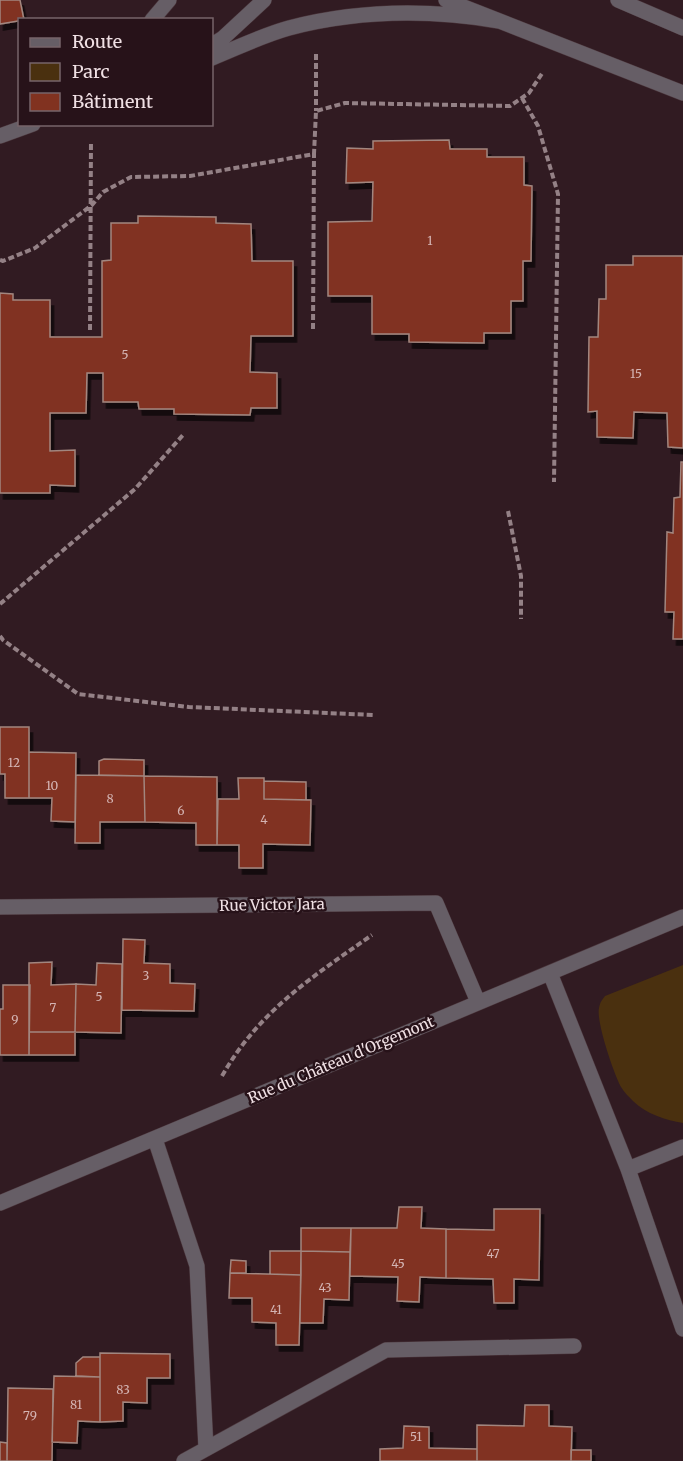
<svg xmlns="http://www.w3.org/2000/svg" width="683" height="1461" viewBox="0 0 683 1461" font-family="Merriweather,serif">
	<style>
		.green { fill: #4a300f }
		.building { fill: #813220; stroke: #a2867f; stroke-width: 1.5; filter: url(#shadow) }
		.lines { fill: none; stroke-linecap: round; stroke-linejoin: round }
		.minor-casing { stroke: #4c373d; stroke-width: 16 }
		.path { stroke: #948186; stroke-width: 4; stroke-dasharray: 6 3; stroke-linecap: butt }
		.minor { stroke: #665e66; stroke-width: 15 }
		.labels { text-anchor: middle; stroke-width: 5; stroke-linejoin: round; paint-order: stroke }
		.number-label { font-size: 12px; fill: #d4b4b3 }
		.street-label { font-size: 15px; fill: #f0e0e4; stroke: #271219 }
	</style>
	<defs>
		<filter id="shadow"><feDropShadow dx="3.5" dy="6" stdDeviation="0" flood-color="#0009"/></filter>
	</defs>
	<rect width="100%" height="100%" fill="#311b22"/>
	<path class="green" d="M683,965V1123C666,1120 646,1114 633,1101C629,1097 624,1092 621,1087C614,1074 596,1022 599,1008C600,1002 602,1000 605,996Z"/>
	<path class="building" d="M0,0H20L24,20L0,24Z
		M449,140L450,149H487V157H524V185L532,186L531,261H523V301H511V333H484V343L409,342V334H372V296H328V222L372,221L373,182L346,183L347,148L373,149V141Z
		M138,216L216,217V223L251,224L252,261H293V336H251L250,372L277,373V408H251L250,415L174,414V409H139L138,402H103V373H87L86,413H50V451L75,450V486L50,485V493H0V293L13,294V300H50V337H102V261L111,260V223H138Z
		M633,256H683V448L668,447L667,413L634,412L633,438L597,437V411L588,412L589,337H598L599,299H606V265H633Z
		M681,462H683V639H673L674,612H665L667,532L673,533L674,498L680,497Z
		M0,727H29V798H5V774H0Z
		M29,752L76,753L75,822L51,821L52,798H29Z
		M104,759L144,760V776L99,775V761Z
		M76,775L144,776L145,822H100V843H75Z
		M144,776L217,777V845H196V823L145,822Z
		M238,778H264V799L311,800L310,845L263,844V868H239V845H217L218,799H239Z
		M264,781L306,782V800L264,799Z
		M123,939L145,940L144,963L170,964V983L195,984L194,1011L122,1010Z
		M52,962L51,985L76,984L75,1032H29V963Z
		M97,963L122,964L121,1033L75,1032L76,984L96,985Z
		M3,985H30L29,1055H0V1009H3Z
		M29,1032H75V1055H29Z
		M399,1207H422L421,1228L446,1229V1278L420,1277L419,1302L397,1301L398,1277L350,1276L351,1228H397Z
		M494,1209H540L539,1280L514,1279V1303H494L493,1279L446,1278V1229L494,1230Z
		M301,1228H351L350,1252L301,1251Z
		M270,1251H301V1275L270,1274Z
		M301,1251L350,1252L349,1300L324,1299L323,1323H300Z
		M231,1260L246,1261V1273H230Z
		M230,1273L301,1275L299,1345H276V1323L252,1322V1298H229Z
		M100,1353L170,1354V1378H147V1403L123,1402V1421L100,1422Z
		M83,1357H100V1377L76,1376V1363Z
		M54,1376L100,1377V1422L78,1421L77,1443L52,1442Z
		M8,1388L53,1389L52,1461H7Z
		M525,1405H549V1426L572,1427L571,1461H477V1425L524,1426Z
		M404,1426L429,1427V1448L477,1449V1461H380V1449L403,1448Z
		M0,1442L7,1443V1461H0Z
		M571,1450H591V1461H571Z"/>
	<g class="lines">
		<defs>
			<path id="minor" d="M446,0L683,93
				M618,0L683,28
				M152,20L169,0
				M212,45L223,38L264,0
				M212,58C237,48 263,35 289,28C358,10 428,9 499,21
				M0,136L33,124
				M0,907L436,903L478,1002
				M550,973L628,1169L683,1329
				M155,1139L197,1266L206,1449
				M628,1169L683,1147
				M0,1203L683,917
				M184,1461L386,1350L574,1346"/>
		</defs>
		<use href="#minor" class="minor-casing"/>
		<path class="path" d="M316,54V111
			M522,98L538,126L558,194L554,482
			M0,260L3,261L35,248L92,205L103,192L131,177L190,176L314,154L316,111L345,103L510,106L529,93L543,72
			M313,329L314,154
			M90,330L91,141
			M508,511L521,576V619
			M0,604L135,489L183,435
			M0,636L3,640L78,694L189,707L374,715
			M222,1076C259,1011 312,977 372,935"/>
		<use href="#minor" class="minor"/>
	</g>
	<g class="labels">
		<g class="number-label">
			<text x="430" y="245">1</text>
			<text x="125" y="359">5</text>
			<text x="636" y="378">15</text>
			<text x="14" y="767">12</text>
			<text x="52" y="790">10</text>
			<text x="110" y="803">8</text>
			<text x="181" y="815">6</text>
			<text x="264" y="824">4</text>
			<text x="146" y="980">3</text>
			<text x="99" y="1001">5</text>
			<text x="53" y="1012">7</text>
			<text x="15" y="1024">9</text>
			<text x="493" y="1258">47</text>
			<text x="398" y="1268">45</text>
			<text x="325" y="1292">43</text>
			<text x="276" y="1314">41</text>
			<text x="123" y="1394">83</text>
			<text x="76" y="1409">81</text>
			<text x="30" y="1420">79</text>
			<text x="416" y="1441">51</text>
		</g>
		<g class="street-label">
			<text transform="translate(272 905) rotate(-1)" y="5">Rue Victor Jara</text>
			<text transform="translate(341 1060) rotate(-23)" y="5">Rue du Château d'Orgemont</text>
		</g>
	</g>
	<rect x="18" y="18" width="195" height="108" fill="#271219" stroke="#77646a" stroke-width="1.5"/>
	<rect x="30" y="38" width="30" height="9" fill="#665e66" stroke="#77646a" stroke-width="1.5"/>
	<text x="72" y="48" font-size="18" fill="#f0e0e4">Route</text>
	<rect x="30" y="63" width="30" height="18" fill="#4a300f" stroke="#77646a" stroke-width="1.5"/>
	<text x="72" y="78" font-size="18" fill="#f0e0e4">Parc</text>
	<rect x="30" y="93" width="30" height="18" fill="#813220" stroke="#77646a" stroke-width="1.5"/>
	<text x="72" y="108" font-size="18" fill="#f0e0e4">Bâtiment</text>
</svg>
